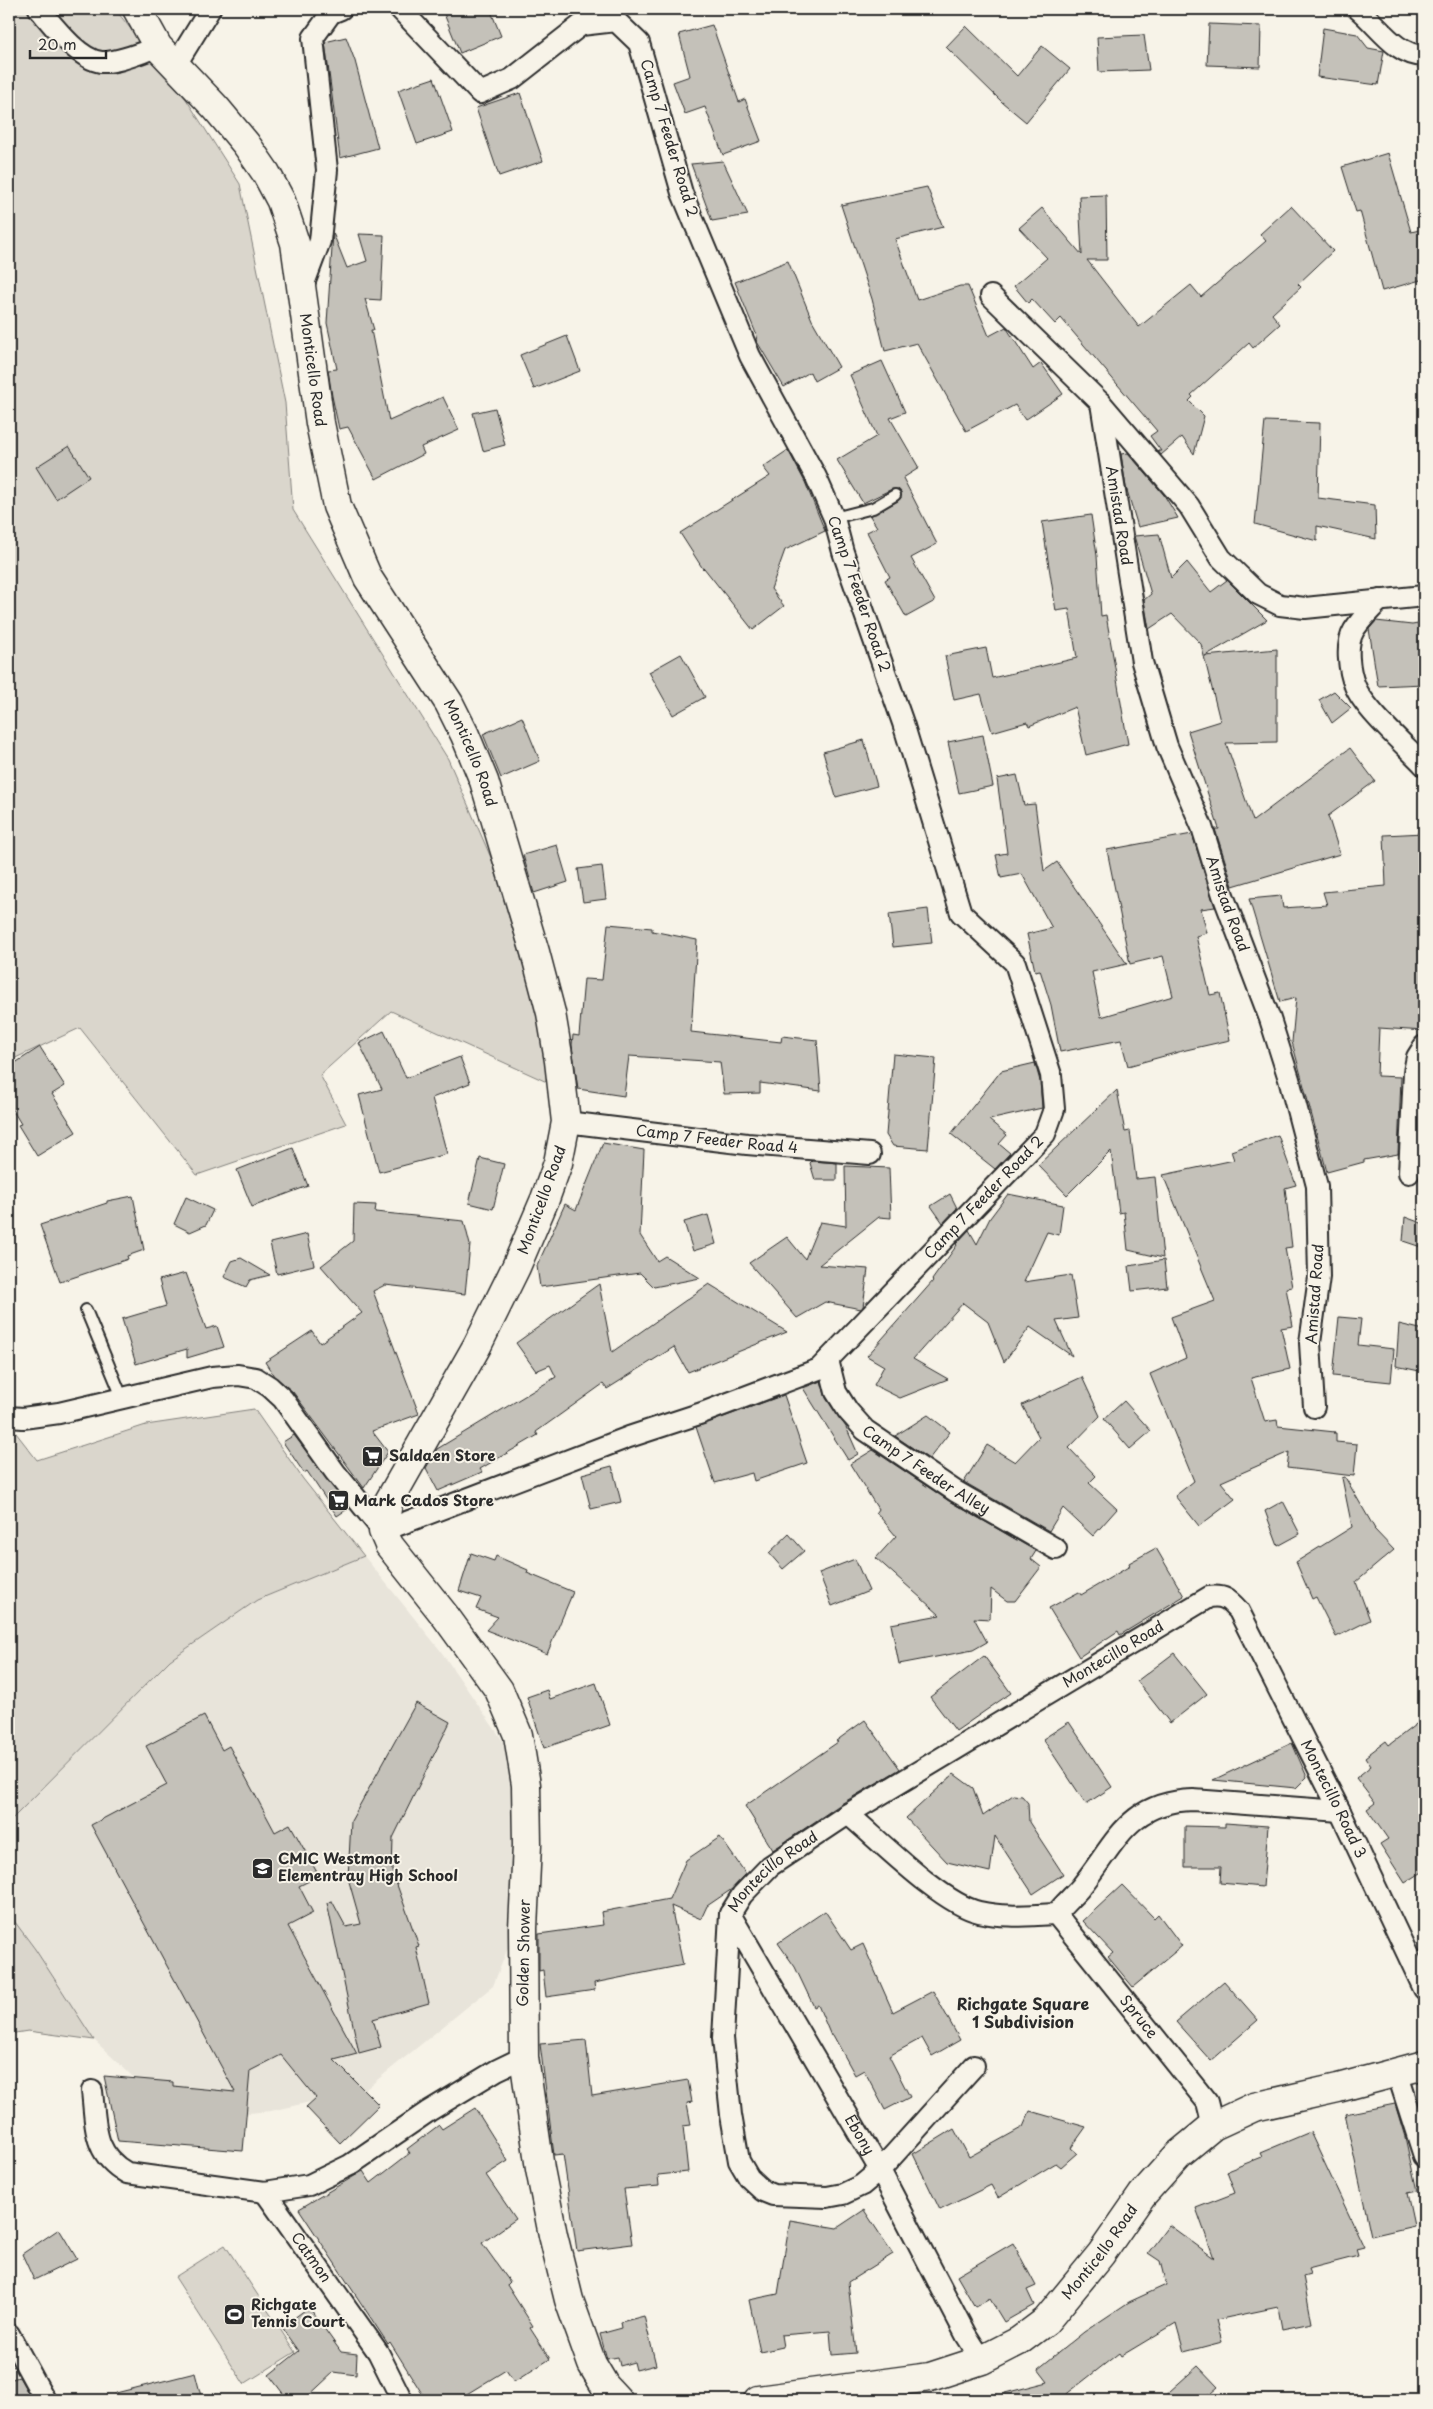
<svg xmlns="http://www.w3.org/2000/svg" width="1433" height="2409" viewBox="0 0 1433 2409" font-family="'Playpen Sans',sans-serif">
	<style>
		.built { fill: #e8e4da }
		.green { fill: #dad6cc; stroke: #82807c }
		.building { fill: #c4c1b9; stroke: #2b2b2b }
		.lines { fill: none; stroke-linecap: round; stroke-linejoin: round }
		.service-casing { stroke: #2b2b2b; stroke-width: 14 }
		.minor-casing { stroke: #2b2b2b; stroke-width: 24 }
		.secondary-casing { stroke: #2b2b2b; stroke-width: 31 }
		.service { stroke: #f7f3e8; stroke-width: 10 }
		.minor { stroke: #f7f3e8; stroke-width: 20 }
		.secondary { stroke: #f7f3e8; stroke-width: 28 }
		.labels { text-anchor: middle; stroke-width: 4; stroke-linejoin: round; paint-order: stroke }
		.street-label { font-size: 15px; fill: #2b2b2b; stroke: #f7f3e8 }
		.poi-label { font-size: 15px; font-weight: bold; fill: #2b2b2b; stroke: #f7f3e8; text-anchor: start }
		.neighbourhood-label { font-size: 16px; font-weight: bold; fill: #2b2b2b; stroke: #f7f3e8 }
	</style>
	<rect width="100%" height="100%" fill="#f7f3e8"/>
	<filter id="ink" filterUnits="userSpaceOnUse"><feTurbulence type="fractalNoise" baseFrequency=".02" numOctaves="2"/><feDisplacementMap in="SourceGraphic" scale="10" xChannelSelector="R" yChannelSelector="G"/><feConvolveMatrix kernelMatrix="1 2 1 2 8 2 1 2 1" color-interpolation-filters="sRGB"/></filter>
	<g filter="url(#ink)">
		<path class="built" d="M364,1556L440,1650L512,1754L516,1927L493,1986L366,2089L271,2111L227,2115L165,2107L94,2040L35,1949L9,1914V1822L170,1660L257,1600Z"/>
		<path class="green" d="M9,9H115L186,99L240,184L285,403L293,510L448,759L492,860L560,1088L391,1011L320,1075L346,1124L197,1175L80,1028L9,1061Z
			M254,1409L303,1479L364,1556L257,1600L170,1660L9,1822V1424L37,1460L146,1425Z
			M9,1914L35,1949L94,2040L28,2031L9,2034Z
			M225,2245L295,2352L244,2384L175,2277Z"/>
		<path class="building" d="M442,9H490L501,36L460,53Z
			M1209,24L1261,26L1260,67L1207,65Z
			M712,25L739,102L745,99L761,141L723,155L705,107L685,114L673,82L690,76L679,34Z
			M966,26L1017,76L1042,46L1070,69L1026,122L1002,102L946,47Z
			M1323,28L1357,34L1368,48L1384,51L1378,85L1317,77Z
			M1144,35L1149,70L1099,72L1097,37Z
			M346,37L355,61L378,148L340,158L325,42Z
			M434,78L453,132L417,144L398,90Z
			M520,93L543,161L499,176L476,108Z
			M1388,153L1411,232L1424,229V279L1382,291L1360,211L1356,212L1342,167Z
			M723,161L748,215L712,221L691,164Z
			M927,187L943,227L895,239L917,300L960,286H968L989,336L1006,327L1033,369L1041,363L1063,394L1025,420L1015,405L966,431L917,343L885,351L872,299L841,205Z
			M1106,195L1107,260H1087L1139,327L1191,285L1201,297L1266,241L1260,234L1291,206L1333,251L1298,284L1301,287L1272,314L1280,324L1253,348L1249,343L1191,395L1193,397L1189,401L1204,416L1194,454L1182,437L1161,455L1158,451H1161L1150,436L1157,431L1061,318L1055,324L1032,299L1028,303L1014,286L1047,258L1019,228L1042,208L1082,255L1079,196Z
			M333,233L347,268L367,261L359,234L384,235L381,300L365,299L374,330H371L389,421L443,397L459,430L421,447L424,454L376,479L348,427L339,429L332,396L328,370L337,369L327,323Z
			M788,261L812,320L839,367L814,381L810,372L784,387L756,340L757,336L735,282Z
			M567,336L580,371L534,389L520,355Z
			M882,361L905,412L890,418L919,468L903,478L937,544L911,558L935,601L906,617L885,580L890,577L867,532L877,527L870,516L898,501L901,498V492L898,489H892L863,503L837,460L877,436L850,375Z
			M495,408L505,445L483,451L473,413Z
			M1265,421L1320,423L1318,498L1375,505L1376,539L1317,526V541L1255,524Z
			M69,446L89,477L56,499L36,467Z
			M788,450L805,482L825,531L785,550L771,589L784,606L753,630L704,568L703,569L680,533L770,476L763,467Z
			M1128,453L1164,495L1178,518L1138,527L1126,487L1121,454Z
			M1091,515L1097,556L1101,616L1106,615L1128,744L1086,755L1075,707L1029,726L1027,722L992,732L981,694L954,700L945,656L986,648L992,678L1077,658L1069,609L1056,611L1042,522Z
			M1159,534L1171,578L1187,562L1211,592L1227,580L1267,620L1205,656L1277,649V742L1226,743L1253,821L1350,748L1375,781L1328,816L1340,854L1233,886L1215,829H1219L1188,731L1220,721L1201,644L1172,614L1149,629L1144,600L1151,594L1134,536Z
			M1376,621L1412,625L1424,623V684L1378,686L1369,629Z
			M681,654L705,697L673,715L649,672Z
			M1334,691L1351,708L1332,723L1319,700Z
			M522,717L540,761L501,778L483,734Z
			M983,735L993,786L959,793L948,742Z
			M864,740L877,786L836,797L823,752Z
			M1017,775L1024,805L1035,804L1044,871L1057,862L1127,964L1092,972L1101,1017L1173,996L1163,956L1130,964L1107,850L1192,834L1215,907L1201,909L1207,933L1196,936L1210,995L1220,993L1230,1040L1186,1050L1128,1066L1121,1040L1060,1052L1051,1005L1040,970L1035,971L1027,934L1052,928L1022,874L1001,878L996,855L1007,853L997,779Z
			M1424,833V1031L1379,1028L1377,1076L1401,1077L1398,1154L1364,1160V1162L1327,1172L1292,1042L1296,998L1280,1002L1249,899L1281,896L1283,908L1327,905L1323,892L1386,886L1384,835Z
			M557,845L568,882L534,893L523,855Z
			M602,866L606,899L583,902L578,869Z
			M928,909L932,943L893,947L889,914Z
			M608,924L652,928V931L697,940L691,1032L781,1042L782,1036L817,1040L821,1091L760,1083V1093L724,1094L720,1062L629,1056L624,1096L578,1089L572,1045L573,1035L579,1036L584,979L602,980Z
			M384,1031L406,1078L460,1057L470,1083L432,1098L447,1154L379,1172L359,1095L382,1089L359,1043Z
			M40,1047L65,1086L52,1094L76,1132L37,1156L18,1125L21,1124L9,1104V1067Z
			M893,1054L936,1058L928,1149L893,1146L886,1135Z
			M1035,1063L1040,1081L1042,1108L989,1120L1007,1135L999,1144L1010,1153L995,1169L951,1134L1001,1071Z
			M1117,1090L1125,1132L1130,1131L1136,1179L1155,1177L1163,1258L1128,1250L1124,1212L1119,1213L1111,1151L1067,1195L1038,1165Z
			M1278,1135L1296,1185L1285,1188L1292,1247L1285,1248L1292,1287L1286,1288L1293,1326L1281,1328L1290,1369L1251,1378L1265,1422L1277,1420L1278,1426L1335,1432L1333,1433H1336V1442L1357,1444L1354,1476L1287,1468L1289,1452L1221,1482L1235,1499L1199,1526L1175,1496L1194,1481L1150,1374L1186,1358L1171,1317L1215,1301L1163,1175L1234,1160L1231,1151Z
			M603,1143L644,1150L640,1235L657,1261L665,1256L700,1278L654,1287L640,1273L540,1287L537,1266L565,1204L576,1210Z
			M293,1148L308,1186L252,1207L237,1170Z
			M480,1158L504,1164L493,1209L469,1203Z
			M812,1161L837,1163V1180H815L810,1163Z
			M845,1166L889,1168L891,1218L879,1217L819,1265L868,1269L863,1307L861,1309L825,1302L797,1318L749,1263L787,1237L805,1259L820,1222L846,1226Z
			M950,1194L957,1208L943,1223L931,1206Z
			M1008,1194L1063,1205L1059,1235L1047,1232L1024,1282L1071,1275L1078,1318L1056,1321L1072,1356L1030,1327L1004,1362L988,1322L963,1303L913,1359L948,1379L900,1398L874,1385L884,1366L867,1356L933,1281L932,1280L957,1245L956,1244L969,1230L977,1244L990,1218Z
			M133,1196L144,1250L127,1256L128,1259L60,1282L40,1225L107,1203V1201Z
			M186,1197L213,1210L206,1225L190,1232L174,1224Z
			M354,1204L376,1205L375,1212L464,1221L470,1245L465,1294L385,1285L373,1291L419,1414L372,1431L388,1452L364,1488L293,1392L274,1376L265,1362L312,1331L320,1343L362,1313L321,1266L353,1241Z
			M708,1215L716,1244L693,1251L684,1222Z
			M1405,1217L1424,1224V1248L1403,1241Z
			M307,1234L314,1265L277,1274L270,1243Z
			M241,1258L270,1275L250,1280L246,1287L224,1277L232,1261Z
			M1164,1260L1167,1287L1132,1291L1129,1266Z
			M186,1273L206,1329L217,1326L224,1347L187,1358V1349L136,1364L122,1319L166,1306L159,1280Z
			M599,1284L612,1352L709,1284L787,1332L688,1372L674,1347L607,1389L603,1384L536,1432L538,1435L480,1469L482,1472L438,1491L426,1468L437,1449L556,1377L550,1365L536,1371L516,1343Z
			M1339,1317L1361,1319L1358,1345L1394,1349L1391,1382L1333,1376Z
			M1399,1324L1424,1330V1372L1396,1366Z
			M1082,1377L1100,1416L1069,1448L1096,1476L1089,1483L1117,1509L1093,1536L1063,1508L1049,1531L964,1482L987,1445L1015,1462L1039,1437L1022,1405Z
			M821,1381L826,1398L846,1427L858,1454L848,1460L803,1388Z
			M784,1395L807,1463L754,1481L752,1473L715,1483L696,1427Z
			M1124,1401L1151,1431L1130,1449L1104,1419Z
			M928,1415L950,1432L929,1459L895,1436Z
			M294,1435L349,1508L337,1516L307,1471L304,1473L283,1442Z
			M873,1450L949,1501L1036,1551L1031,1559L1041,1567L1015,1601H1007L991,1589L990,1619L974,1618L987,1642L973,1650L899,1664L891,1624L940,1615L876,1558L896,1536L876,1512L878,1509L850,1464Z
			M612,1466L621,1502L591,1509L582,1474Z
			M1345,1477L1375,1529H1374L1394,1550L1356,1582L1370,1620L1336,1637L1316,1597L1312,1599L1296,1562L1352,1527L1342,1478Z
			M1283,1501L1300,1534L1278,1546L1265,1511Z
			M789,1534L804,1551L783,1569L769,1553Z
			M1156,1548L1184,1596L1120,1635L1118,1631L1079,1657L1049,1608L1079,1592L1081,1595L1130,1566L1129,1563Z
			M471,1553L494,1561L496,1556L528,1570L527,1573L573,1592L547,1654L486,1630L498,1617L476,1609L481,1598L459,1591Z
			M855,1559L869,1591L832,1606L819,1573Z
			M1174,1653L1207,1694L1170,1723L1137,1681Z
			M984,1656L1011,1693L956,1731L930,1697Z
			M596,1683L610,1725L544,1748L527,1697L547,1690L550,1699Z
			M416,1703L450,1722L393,1838L392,1871L419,1946L416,1947L429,2003L373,2019L381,2047L359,2053L327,1903L332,1901L346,1927L361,1924L348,1878L351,1821Z
			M204,1716L222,1750L229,1746L275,1832L290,1824L319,1876L299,1886L313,1913L288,1926L357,2054L334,2060L379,2105L340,2143L306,2107L316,2098L281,2055L250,2071L243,2151L118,2141L104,2076L173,2082V2086L235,2092L91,1825L167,1785L146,1746Z
			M1424,1718V1871L1405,1883L1380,1844L1388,1839L1367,1809L1375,1803L1356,1778L1371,1766L1365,1757L1386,1741L1389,1745Z
			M865,1720L900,1769L841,1804L773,1850L745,1806L838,1742L836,1741Z
			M1069,1722L1112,1787L1086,1804L1043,1739Z
			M1292,1743L1307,1777L1296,1788L1213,1780Z
			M954,1774L973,1788L983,1816L1013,1795L1022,1796L1028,1803L1029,1822L1063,1874L1033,1894L995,1836L990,1872L947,1862L906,1818Z
			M1225,1823L1268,1826L1263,1887L1220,1883L1221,1867H1185V1826L1225,1827Z
			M720,1837L746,1874L732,1889L707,1906L701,1919L671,1906L683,1965L594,1983L595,1990L546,1997L543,1970L539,1971V1934L603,1925L601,1912L669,1899L686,1860Z
			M1122,1885L1154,1918L1158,1914L1182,1946L1133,1987L1108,1957L1113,1953L1083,1921Z
			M825,1911L851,1950L863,1944L893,2012L933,1991L960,2040L932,2056L922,2038L889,2056L910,2097L885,2110L864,2070L855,2075L833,2035L831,2036L818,2005L814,2007L795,1967L778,1943Z
			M1224,1981L1258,2020L1211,2061L1176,2022Z
			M586,2040L592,2096L688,2080L692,2102L687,2103L691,2125L683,2126L688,2172L658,2175L659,2186L624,2189L632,2244L577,2251L563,2154L554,2155L540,2044Z
			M1395,2104L1405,2137L1417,2191L1407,2193L1414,2226L1371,2236L1345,2114Z
			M475,2108L508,2161L486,2175L516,2219L482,2243L510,2282L507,2285L533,2326L530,2328L550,2359L514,2382L506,2370L457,2400H426L390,2342L388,2344L299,2209L363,2171L371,2183L410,2153L407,2149L439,2125L442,2129Z
			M1030,2111L1086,2127L1071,2148L1077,2153L1061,2167L1056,2163L998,2198L991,2185L940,2210L913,2154L954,2129L969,2157L1023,2127Z
			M1310,2132L1364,2247L1356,2249L1358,2256L1308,2269L1310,2274L1303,2276L1312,2323L1282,2329L1278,2307L1216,2320L1222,2342L1184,2352L1176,2323L1121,2356L1119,2353L1059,2400H1006L1005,2393L1048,2382L1038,2369L1084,2332L1129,2302L1166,2285L1160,2261L1148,2253L1169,2225L1214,2258L1196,2208L1235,2193L1227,2171L1262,2157L1260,2153Z
			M864,2210L893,2254L848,2282L856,2353L832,2355L830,2331L781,2335L783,2347L760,2352L749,2300L778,2294L790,2220L837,2228Z
			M59,2229L77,2259L34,2280L22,2254Z
			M1013,2243L1036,2286L1027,2290L1034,2305L1004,2322L990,2299L975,2307L957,2276Z
			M309,2307L341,2352L357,2354L356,2375L334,2372L304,2400H288L269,2375L299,2351L282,2327Z
			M644,2316L656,2365L636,2370L634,2362L620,2366L618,2357L607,2359L600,2334L622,2328L621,2322Z
			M1198,2366L1218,2387L1203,2400H1160Z
			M195,2373L202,2400H117L116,2393Z
			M19,2377L32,2400H9V2380Z"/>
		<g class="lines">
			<defs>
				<path id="service" d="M834,518L873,508L895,495
					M86,1310L122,1397"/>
				<g id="minor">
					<path d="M39,9C53,25 78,59 101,62C119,63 141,52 158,47"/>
					<path d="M1358,9C1379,26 1395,55 1424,56"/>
					<path d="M175,66L210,9"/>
					<path d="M302,289L320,241L327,170L313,38L331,13L341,9"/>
					<path d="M991,296L1101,403L1189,506L1221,558L1258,594L1280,605L1305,608L1424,596"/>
					<path id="s1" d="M1101,403L1142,662L1167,746L1202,827L1223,895L1270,1019L1289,1079L1317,1186L1319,1277L1310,1343L1314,1407"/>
					<path d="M1380,600C1371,609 1361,619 1354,630C1345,645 1349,671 1355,686C1364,709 1406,746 1424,765"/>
					<path id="s2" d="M566,1122L747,1144L870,1154"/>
					<path d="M1409,1173L1414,1072L1417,1057L1424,1046"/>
					<path id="s3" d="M828,1360L836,1392L848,1411L865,1430L955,1491L1056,1549"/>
					<path id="s4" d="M9,1417L23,1418L59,1413L212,1377L238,1375L256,1378L270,1387L283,1399L335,1472L383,1531L629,1437L702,1413L819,1369L1045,1134L1054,1109L1051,1075L1015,963L961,913L903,723L843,552L834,518L816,477L750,356L682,193L639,43L616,21L581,25L512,79L480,93L400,9"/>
					<path d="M848,1814C879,1840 942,1904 979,1912C1004,1918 1030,1915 1056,1914C1063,1905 1072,1897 1080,1888C1116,1844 1127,1802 1193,1800L1340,1811"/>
					<path id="s5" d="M730,1914L880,2170L966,2335L982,2360"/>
					<path id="s6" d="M1056,1914L1207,2102L1213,2126"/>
					<path id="s7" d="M974,2066L880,2170L862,2185L843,2194L827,2197L773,2195L763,2191L749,2178L739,2161L731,2115L723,2038L730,1914L742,1895L770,1866L848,1814L1209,1597C1225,1595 1229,1600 1239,1611L1340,1811L1424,1989"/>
					<path d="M1397,2072L1424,2156"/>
					<path d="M92,2091C96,2126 93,2154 127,2173L265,2192L309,2185L350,2165L429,2111L497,2070L524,2057"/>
					<path id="s8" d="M265,2192L378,2352L402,2400"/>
					<path d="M9,2334L45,2400"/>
				</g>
				<g id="secondary">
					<path id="s9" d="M137,9L158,47L216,108L246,144L266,173L281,201L295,243L320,423L337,506L368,578L449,703L465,735L484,781L535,952L551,1013L559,1061L566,1122L558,1163L545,1199L516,1267L477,1346L388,1503L383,1531L389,1545L446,1617L499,1690L518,1735L526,1785L527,1845L523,1928L524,2057L540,2169L553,2235L569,2300L592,2364L605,2386L618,2400"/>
					<path id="s10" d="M758,2400L930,2377L982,2360L1019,2341L1046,2321L1101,2254L1142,2195L1179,2154L1213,2126L1254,2107L1338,2088L1424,2065"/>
				</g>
			</defs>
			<use href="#service" class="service-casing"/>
			<use href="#minor" class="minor-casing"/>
			<use href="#secondary" class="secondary-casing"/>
			<use href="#service" class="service"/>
			<use href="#minor" class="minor"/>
			<use href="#secondary" class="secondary"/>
		</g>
	</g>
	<defs>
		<symbol id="supermarket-square" viewBox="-11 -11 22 22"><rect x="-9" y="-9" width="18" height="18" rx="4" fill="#2b2b2b" stroke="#f7f3e8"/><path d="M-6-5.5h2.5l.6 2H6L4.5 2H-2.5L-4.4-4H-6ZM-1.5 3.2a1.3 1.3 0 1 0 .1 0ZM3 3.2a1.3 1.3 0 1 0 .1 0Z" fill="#fff"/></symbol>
		<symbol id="school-square" viewBox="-11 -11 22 22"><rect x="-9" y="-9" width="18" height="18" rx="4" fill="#2b2b2b" stroke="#f7f3e8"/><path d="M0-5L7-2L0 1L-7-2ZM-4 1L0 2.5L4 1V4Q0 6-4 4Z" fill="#fff"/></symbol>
		<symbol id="stadium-square" viewBox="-11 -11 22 22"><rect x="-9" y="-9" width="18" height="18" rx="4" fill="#2b2b2b" stroke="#f7f3e8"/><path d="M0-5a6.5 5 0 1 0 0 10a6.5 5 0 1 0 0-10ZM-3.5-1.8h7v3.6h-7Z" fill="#fff"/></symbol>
	</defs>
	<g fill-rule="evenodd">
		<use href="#supermarket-square" x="360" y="1444" width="25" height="25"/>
		<use href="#supermarket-square" x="326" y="1488" width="25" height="25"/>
		<use href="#school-square" x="250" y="1856" width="25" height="25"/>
		<use href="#stadium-square" x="222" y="2302" width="25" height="25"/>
	</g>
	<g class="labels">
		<g class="street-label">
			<text transform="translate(669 138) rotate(73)" y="5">Camp 7 Feeder Road 2</text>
			<text dy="5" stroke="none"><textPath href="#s9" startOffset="414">Monticello Road</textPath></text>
			<text dy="5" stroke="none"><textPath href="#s1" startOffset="114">Amistad Road</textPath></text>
			<text transform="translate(859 594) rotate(71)" y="5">Camp 7 Feeder Road 2</text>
			<text dy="5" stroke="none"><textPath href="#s9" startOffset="834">Monticello Road</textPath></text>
			<text dy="5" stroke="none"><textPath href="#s1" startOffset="519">Amistad Road</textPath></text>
			<text dy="5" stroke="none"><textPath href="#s2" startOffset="152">Camp 7 Feeder Road 4</textPath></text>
			<text dy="5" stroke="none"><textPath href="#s4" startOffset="1155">Camp 7 Feeder Road 2</textPath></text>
			<text transform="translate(542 1200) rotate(-70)" y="5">Monticello Road</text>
			<text transform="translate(1315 1294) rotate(-86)" y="5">Amistad Road</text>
			<text dy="5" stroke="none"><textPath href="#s3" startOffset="154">Camp 7 Feeder Alley</textPath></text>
			<text dy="5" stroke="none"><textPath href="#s7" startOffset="1019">Montecillo Road</textPath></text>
			<text dy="5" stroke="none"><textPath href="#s7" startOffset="1376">Montecillo Road 3</textPath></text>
			<text dy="5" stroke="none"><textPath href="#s7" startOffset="614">Montecillo Road</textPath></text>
			<text transform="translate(524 1953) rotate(-89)" y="5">Golden Shower</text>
			<text dy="5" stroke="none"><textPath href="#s6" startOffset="132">Spruce</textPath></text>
			<text dy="5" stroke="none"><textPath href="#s5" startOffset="256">Ebony</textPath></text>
			<text dy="5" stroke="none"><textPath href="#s10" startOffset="391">Monticello Road</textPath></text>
			<text dy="5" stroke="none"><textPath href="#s8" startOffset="80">Catmon</textPath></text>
		</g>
		<g class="poi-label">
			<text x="389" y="1461">Saldaen Store</text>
			<text x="354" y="1506">Mark Cados Store</text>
			<text x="278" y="1864">CMIC Westmont<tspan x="278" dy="17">Elementray High School</tspan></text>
			<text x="251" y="2310">Richgate<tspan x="251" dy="17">Tennis Court</tspan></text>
		</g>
		<g class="neighbourhood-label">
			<text x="1023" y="2010">Richgate Square<tspan x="1023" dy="18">1 Subdivision</tspan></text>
		</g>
	</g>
	<rect width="1433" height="2409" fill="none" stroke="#f7f3e8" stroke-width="30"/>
	<rect x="15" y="15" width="1403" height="2379" fill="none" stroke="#2b2b2b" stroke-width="2" filter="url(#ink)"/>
	<path d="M30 50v8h76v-8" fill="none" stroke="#2b2b2b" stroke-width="2.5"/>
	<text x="38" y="50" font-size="15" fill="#2b2b2b" stroke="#f7f3e8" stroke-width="4" paint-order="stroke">20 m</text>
</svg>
